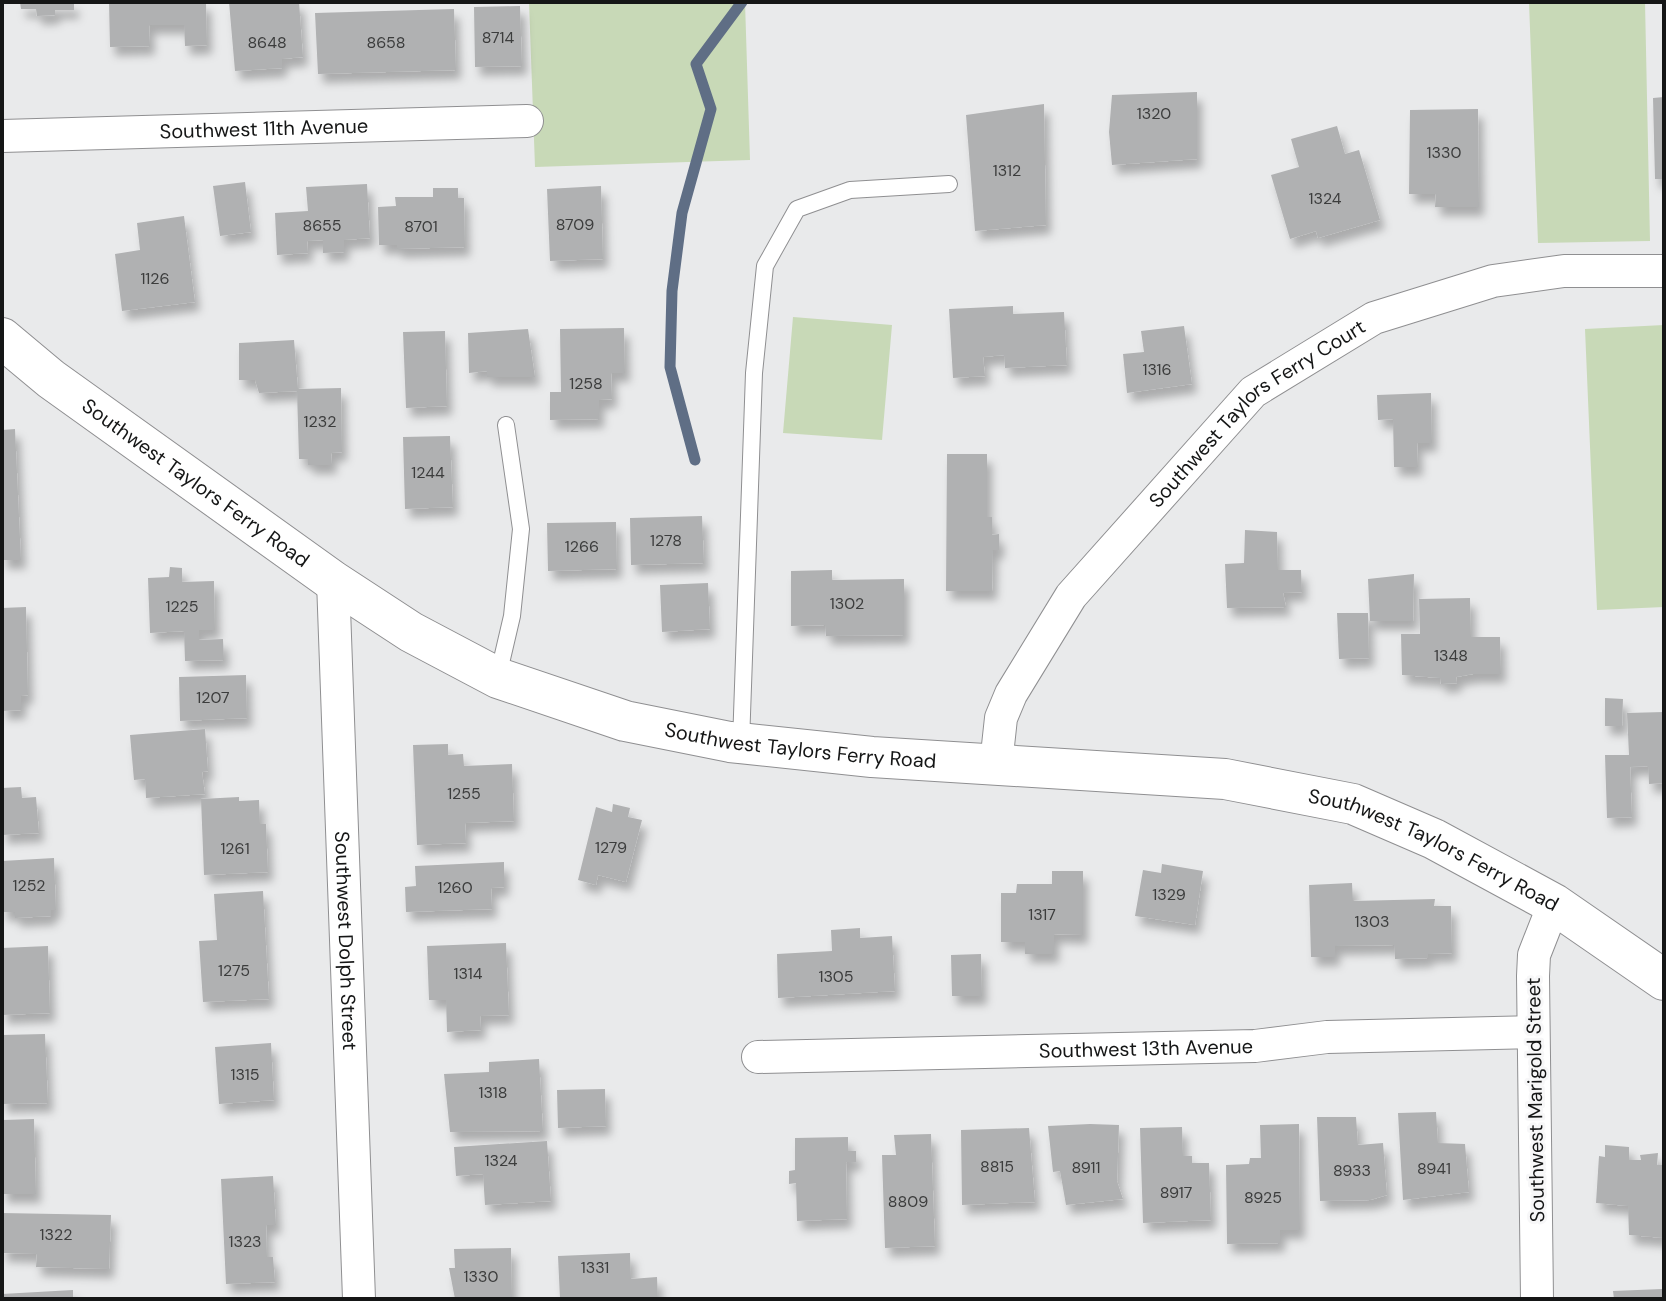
<svg xmlns="http://www.w3.org/2000/svg" width="1666" height="1301" viewBox="0 0 1666 1301" font-family="'DM Sans',sans-serif">
	<style>
		.green { fill: #c8d9b7 }
		.lines { fill: none; stroke-linecap: round; stroke-linejoin: round }
		.stream { stroke: #5f6e85; stroke-width: 11 }
		.building { fill: #b0b1b2; filter: url(#shadow) }
		.service-casing { stroke: #8f8f91; stroke-width: 18 }
		.minor-casing { stroke: #8f8f91; stroke-width: 34 }
		.tertiary-casing { stroke: #8f8f91; stroke-width: 42 }
		.service { stroke: #fff; stroke-width: 16 }
		.minor { stroke: #fff; stroke-width: 32 }
		.tertiary { stroke: #fff; stroke-width: 40 }
		.labels { text-anchor: middle; stroke-width: 6; stroke-linejoin: round; paint-order: stroke }
		.number-label { font-size: 16px; fill: #3c3d3d }
		.street-label { font-size: 20px; fill: #151616; stroke: #f7f7f8 }
	</style>
	<defs>
		<filter id="shadow"><feDropShadow dx="5" dy="9" stdDeviation="4" flood-color="#0004"/></filter>
	</defs>
	<rect width="100%" height="100%" fill="#e9eaeb"/>
	<path class="green" d="M529,2H745L750,160L535,167Z
		M1529,2H1645L1650,241L1538,243Z
		M793,317L892,325L882,440L783,433Z
		M1664,325V607L1597,610L1585,329Z"/>
	<g class="lines">
		<path class="stream" d="M695,460L670,367L672,291L682,213L711,109L696,64L742,2"/>
	</g>
	<path class="building" d="M20,2H74V10H55V15L37,16L36,9H21Z
		M109,2H206L207,45L185,46L184,25H149L150,46L110,47Z
		M229,2H299L303,57L282,59V68L235,71Z
		M520,6L522,66L475,67L474,7Z
		M454,9L456,70L318,74L315,13Z
		M1197,92V159L1112,165L1109,132L1112,95Z
		M1664,97V179H1655L1653,98Z
		M1044,104L1046,225L975,231L966,115Z
		M1478,109L1479,207H1435L1436,194H1409L1410,110Z
		M1337,126L1345,154L1359,150L1380,220L1318,238L1316,231L1290,239L1271,175L1299,167L1291,139Z
		M245,182L251,232L220,236L213,186Z
		M367,184L370,238L344,240V252L323,253V240L307,241L308,253L277,255L275,213L308,211L306,187Z
		M601,186L603,259L550,261L547,189Z
		M433,188H458V198H464L465,247L397,249V245H379L378,207L396,206L395,197H433Z
		M184,216L195,302L122,311L115,254L140,250L137,223Z
		M1013,306V314L1064,312L1067,365L1005,368L1004,355L983,357L985,376L953,378L949,309Z
		M1184,326L1192,384L1127,393L1123,354L1144,352L1141,331Z
		M624,328L625,373H611L612,399L599,400V419L550,420V392H561L560,329Z
		M528,329L535,377H487V371L469,373L468,333Z
		M445,331L447,406L406,408L403,332Z
		M294,340L298,389L341,388L342,452L331,453L332,465H308V459H299L297,391L259,393L255,380H239V343Z
		M1431,393L1432,443H1417L1418,467H1394L1393,419L1378,420L1377,395Z
		M15,429L21,560H2V430Z
		M450,436L453,507L405,509L403,437Z
		M947,454H987V517H992V535L999,534V550H993L992,591H946Z
		M702,516L704,563L631,565L630,518Z
		M616,522L617,569L548,571L547,523Z
		M1245,530L1277,532L1278,570H1301L1302,592L1283,593L1286,607L1227,608L1225,564L1244,563Z
		M170,567L182,568V582L214,581L215,630H199V640L223,639L224,660L185,661L184,631L150,633L148,578L169,577Z
		M832,570V580L904,579V635L826,636L825,625L791,626V571Z
		M1414,574L1413,621H1370L1368,579Z
		M708,583L710,629L662,632L660,585Z
		M1470,598L1471,637H1500L1501,674H1473L1456,677L1457,683L1441,684L1440,678L1402,675L1401,634H1420L1419,599Z
		M26,607L28,695L21,696V710L2,711V608Z
		M1337,613H1368L1369,658L1339,659Z
		M246,675L247,718L180,721L179,677Z
		M1605,698L1623,699L1622,726H1605Z
		M1664,712V783L1649,784L1648,766L1630,767L1632,817L1607,818L1605,755H1629L1627,713Z
		M205,729L208,771L202,772L205,794L146,798L145,779L134,780L130,735Z
		M448,744V755L463,754L464,766L512,764L514,821L465,823L466,843L417,845L413,745Z
		M21,787L22,798L36,797L39,833L2,835V788Z
		M239,797V801L259,800L260,824H266L268,872L204,875L201,799Z
		M613,804L630,808L628,817L642,820L626,882L598,875L596,885L578,880L596,807L612,812Z
		M54,858L56,910H51V916L15,918V912H2V861Z
		M504,862V887L491,888L492,909L406,912L405,887L416,886L415,866Z
		M1162,864L1203,871L1195,925L1135,916L1143,870L1161,873Z
		M1052,871H1083V935L1054,934V954H1025V942H1001V893H1016L1017,884H1052Z
		M1352,883L1353,901L1435,899L1434,906H1451L1452,953L1428,954V958L1395,959L1394,945L1335,946V957H1311L1309,885Z
		M263,891L269,999L203,1002L199,941L217,940L214,894Z
		M860,928V938L892,936L895,991L778,998L777,954L832,951L831,930Z
		M506,943L509,1015L480,1016L481,1030L447,1032L446,1000H429L427,946Z
		M48,946L50,1013L2,1015V948Z
		M981,954L982,996H952L951,955Z
		M45,1034L48,1103L2,1104V1035Z
		M271,1043L274,1100L219,1104L215,1047Z
		M539,1059L543,1131L450,1132L444,1074L489,1072V1062Z
		M605,1089L606,1126L558,1128L557,1090Z
		M1436,1112L1438,1143L1465,1144L1469,1192L1403,1200L1398,1113Z
		M1317,1117H1356L1358,1145L1383,1143L1387,1195L1370,1200L1320,1201Z
		M34,1119L36,1194H2V1120Z
		M1090,1124L1119,1125L1117,1181L1123,1199L1066,1205L1060,1171L1053,1172L1048,1126Z
		M1299,1124L1300,1230H1280V1243L1227,1244L1226,1165L1249,1164L1250,1158H1261L1260,1125Z
		M1182,1127L1183,1156H1192V1163H1209L1211,1220L1143,1223L1140,1128Z
		M1029,1128L1035,1202L962,1205L961,1130Z
		M931,1134L935,1246L885,1248L882,1155H896L894,1135Z
		M848,1137V1151H856V1162H846L847,1219L797,1221L796,1183L789,1184V1171L795,1170V1138Z
		M547,1141L551,1201L485,1205L483,1174L456,1176L454,1147Z
		M1605,1145L1629,1147V1160H1641L1640,1155L1658,1153L1657,1165H1664V1238L1629,1235L1628,1206L1596,1203L1599,1156L1605,1157Z
		M273,1176L276,1225H266L267,1257H273L275,1282L226,1284L221,1179Z
		M2,1213L111,1215L109,1269L36,1267L37,1254L2,1253Z
		M511,1248L512,1299H455L449,1268H455L454,1249Z
		M630,1253L631,1279L657,1277L658,1299H560L558,1256Z
		M1662,1289L1663,1299H1614L1613,1291Z
		M73,1290V1299H2V1294Z"/>
	<g class="lines">
		<defs>
			<path id="service" d="M498,676L512,616L521,529L506,425
				M741,743L754,373L765,266L797,209L850,190L949,184"/>
			<g id="minor">
				<path id="s1" d="M2,136L527,121"/>
				<path id="s2" d="M333,581L359,1299"/>
				<path id="s3" d="M996,764L1001,718L1011,694L1071,596L1253,392L1374,318L1493,281L1564,271H1664"/>
				<path id="s4" d="M758,1057L1255,1046L1327,1037L1533,1032"/>
				<path d="M1537,1299L1533,976L1534,955L1554,904"/>
			</g>
			<g id="tertiary">
				<path id="s5" d="M2,338L51,379L333,581L411,632L498,678L625,721L730,742L872,757L1225,779L1353,804L1434,839L1554,904L1664,980"/>
			</g>
		</defs>
		<use href="#service" class="service-casing"/>
		<use href="#minor" class="minor-casing"/>
		<use href="#tertiary" class="tertiary-casing"/>
		<use href="#service" class="service"/>
		<use href="#minor" class="minor"/>
		<use href="#tertiary" class="tertiary"/>
	</g>
	<g class="labels">
		<g class="number-label">
			<text x="498" y="43">8714</text>
			<text x="267" y="48">8648</text>
			<text x="386" y="48">8658</text>
			<text x="1154" y="119">1320</text>
			<text x="1444" y="158">1330</text>
			<text x="1007" y="176">1312</text>
			<text x="1325" y="204">1324</text>
			<text x="575" y="230">8709</text>
			<text x="322" y="231">8655</text>
			<text x="421" y="232">8701</text>
			<text x="155" y="284">1126</text>
			<text x="1157" y="375">1316</text>
			<text x="586" y="389">1258</text>
			<text x="320" y="427">1232</text>
			<text x="428" y="478">1244</text>
			<text x="666" y="546">1278</text>
			<text x="582" y="552">1266</text>
			<text x="847" y="609">1302</text>
			<text x="182" y="612">1225</text>
			<text x="1451" y="661">1348</text>
			<text x="213" y="703">1207</text>
			<text x="464" y="799">1255</text>
			<text x="611" y="853">1279</text>
			<text x="235" y="854">1261</text>
			<text x="29" y="891">1252</text>
			<text x="455" y="893">1260</text>
			<text x="1169" y="900">1329</text>
			<text x="1042" y="920">1317</text>
			<text x="1372" y="927">1303</text>
			<text x="234" y="976">1275</text>
			<text x="468" y="979">1314</text>
			<text x="836" y="982">1305</text>
			<text x="245" y="1080">1315</text>
			<text x="493" y="1098">1318</text>
			<text x="501" y="1166">1324</text>
			<text x="997" y="1172">8815</text>
			<text x="1086" y="1173">8911</text>
			<text x="1434" y="1174">8941</text>
			<text x="1352" y="1176">8933</text>
			<text x="1176" y="1198">8917</text>
			<text x="1263" y="1203">8925</text>
			<text x="908" y="1207">8809</text>
			<text x="56" y="1240">1322</text>
			<text x="245" y="1247">1323</text>
			<text x="595" y="1273">1331</text>
			<text x="481" y="1282">1330</text>
		</g>
		<g class="street-label">
			<text dy="7" stroke="none"><textPath href="#s1" startOffset="262">Southwest 11th Avenue</textPath></text>
			<text dy="7" stroke="none"><textPath href="#s3" startOffset="450">Southwest Taylors Ferry Court</textPath></text>
			<text dy="7" stroke="none"><textPath href="#s5" startOffset="242">Southwest Taylors Ferry Road</textPath></text>
			<text dy="7" stroke="none"><textPath href="#s5" startOffset="914">Southwest Taylors Ferry Road</textPath></text>
			<text dy="7" stroke="none"><textPath href="#s5" startOffset="1562">Southwest Taylors Ferry Road</textPath></text>
			<text dy="7" stroke="none"><textPath href="#s2" startOffset="360">Southwest Dolph Street</textPath></text>
			<text dy="7" stroke="none"><textPath href="#s4" startOffset="388">Southwest 13th Avenue</textPath></text>
			<text transform="translate(1535 1100) rotate(-91)" y="7">Southwest Marigold Street</text>
		</g>
	</g>
	<rect width="1666" height="1301" fill="none" stroke="#151616" stroke-width="8"/>
</svg>
